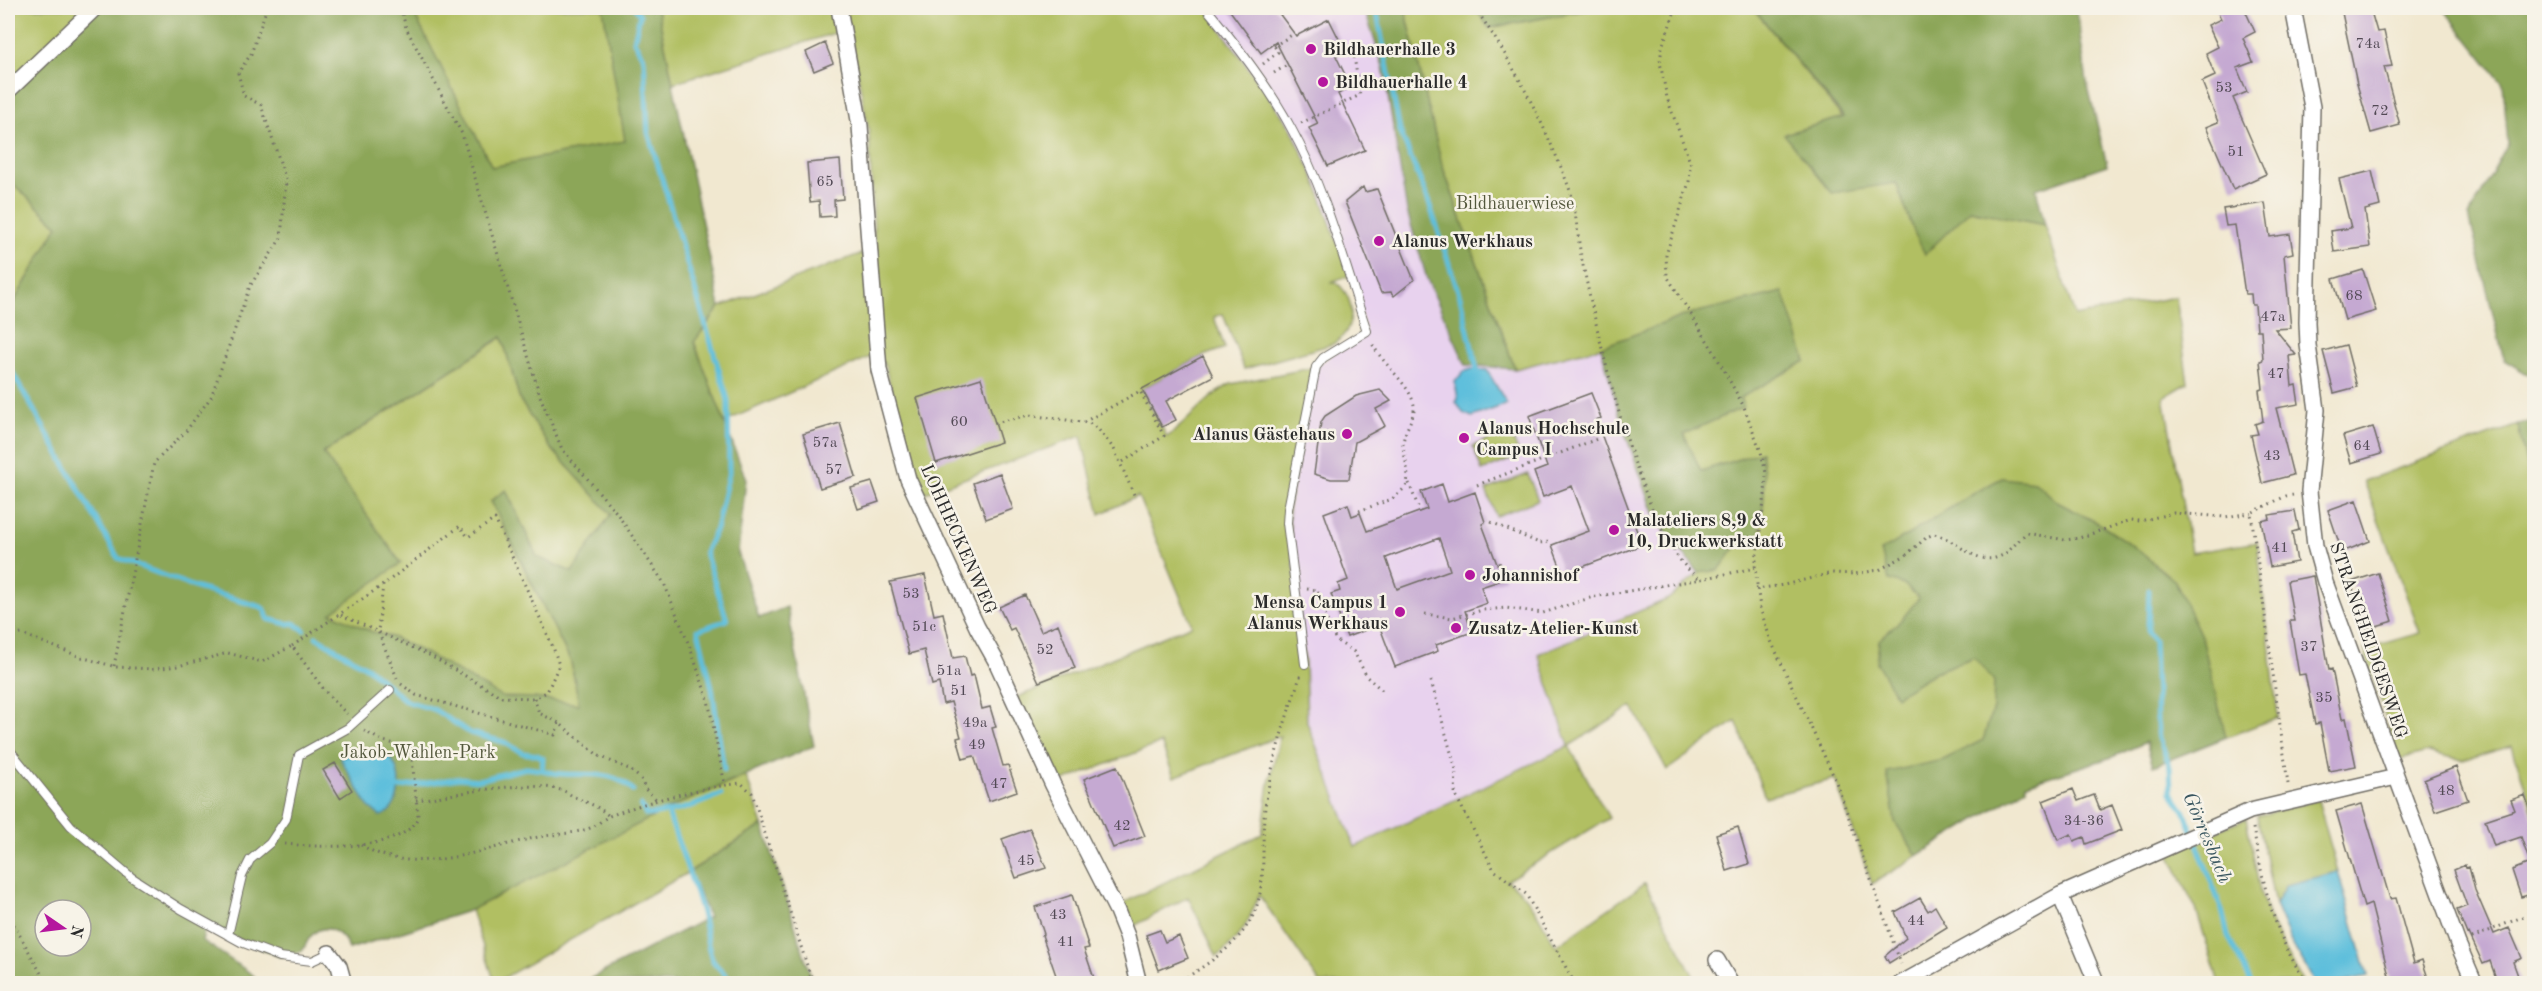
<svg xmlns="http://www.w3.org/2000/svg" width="2542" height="991" viewBox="0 0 2542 991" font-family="'Old Standard TT',serif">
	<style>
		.built { fill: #e8d2ee }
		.green { fill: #b1bf62; stroke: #6e7546; stroke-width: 1.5 }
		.forest { fill: #8ca658; stroke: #5c6842; stroke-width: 1.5; fill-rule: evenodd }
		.water { fill: #5ebfdc; stroke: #447584; stroke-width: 1.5 }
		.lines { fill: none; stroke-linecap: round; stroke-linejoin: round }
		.stream { stroke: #5ebfdc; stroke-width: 5 }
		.building { fill: #c5a9d2; fill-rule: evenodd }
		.service-casing { stroke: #706d65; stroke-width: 10 }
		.minor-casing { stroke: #706d65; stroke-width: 18 }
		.path { stroke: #706d65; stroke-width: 3; stroke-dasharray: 1.5 4.5; stroke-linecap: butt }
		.service { stroke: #fff; stroke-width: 8 }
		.minor { stroke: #fff; stroke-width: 15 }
		.poi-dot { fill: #b5179e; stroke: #f7f3e8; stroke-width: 2 }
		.labels { text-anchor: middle; stroke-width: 5; stroke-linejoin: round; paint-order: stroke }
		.number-label { font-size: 15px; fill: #524a55 }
		.poi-label { font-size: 18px; font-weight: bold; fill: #2b2b2b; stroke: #f7f3e8; text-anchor: start }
		.park-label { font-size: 18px; fill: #53573c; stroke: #f7f3e8 }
		.street-label { font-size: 18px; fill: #2b2b2b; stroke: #f7f3e8 }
		.water-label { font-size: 20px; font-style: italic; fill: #3a5760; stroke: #f7f3e8 }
	</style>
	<rect width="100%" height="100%" fill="#f7f3e8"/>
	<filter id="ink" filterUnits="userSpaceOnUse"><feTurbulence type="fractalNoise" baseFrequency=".0167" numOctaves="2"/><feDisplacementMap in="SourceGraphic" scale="12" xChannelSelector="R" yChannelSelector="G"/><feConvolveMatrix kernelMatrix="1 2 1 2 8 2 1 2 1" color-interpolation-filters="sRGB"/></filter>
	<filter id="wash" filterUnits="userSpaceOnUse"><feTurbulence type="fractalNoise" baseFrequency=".008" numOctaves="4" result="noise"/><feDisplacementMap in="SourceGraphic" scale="24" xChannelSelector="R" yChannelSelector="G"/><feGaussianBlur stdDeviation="1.35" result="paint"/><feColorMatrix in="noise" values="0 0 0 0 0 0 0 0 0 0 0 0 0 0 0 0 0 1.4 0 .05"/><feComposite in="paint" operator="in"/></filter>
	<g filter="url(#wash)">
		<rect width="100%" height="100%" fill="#f1e8d0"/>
		<path class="built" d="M1207,8H1364L1383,66L1466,365L1515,369L1601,347L1623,427L1657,521L1699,573L1668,599L1538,654L1569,745L1355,847L1307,722L1305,664L1287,523L1316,367L1366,330L1335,231Z"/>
		<path class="green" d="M8,8H95L17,81L8,56Z
			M411,8H603L626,141L492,167Z
			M657,8H831L835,33L673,83Z
			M845,8H1206L1291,128L1316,182L1349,276L1330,282H1336C1357,300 1356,330 1333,344L1244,369L1223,314L1214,317L1225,348L1203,356L1142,389L1167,437C1189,421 1207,396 1231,384L1316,367L1288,509L1305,664L1307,722L1355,847L1569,746L1538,654L1668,599L1699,573L1657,521L1623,427L1601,347L1515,369L1442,165L1405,8H1475L1489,28L1597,8H1753L1896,183L1915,234L1969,210L2045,225L2075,316L2176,297L2188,383L2164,397L2191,553L2257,542L2278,717L2153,766L2146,742L2112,757L2026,784L2027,788L1872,884L1835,779L1765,797L1736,721L1667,770L1632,706L1569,746L1609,818L1506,881C1531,893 1541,923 1556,946L1645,883L1694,977L1686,984L1320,983L1259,895C1247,926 1243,934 1217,957L1188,897L1134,926L1123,903L1262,834L1269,783L1280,736L1174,777L1161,743L1053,785L1013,699L1192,625L1138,496L1100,514L1081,436L925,493L914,470L884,363L870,357L724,422L694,341L720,307L857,255L875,251L869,132Z
			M8,179L58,226L8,312Z
			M502,337L520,400L550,447L611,514L572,573L537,557L506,490L491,501L571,662L579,705L674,806L746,776L763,825L689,872L495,983L471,910L349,949C344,934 326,920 312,935C307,939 306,946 302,951L280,957L322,454Z
			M2518,425L2534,501V815L2512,746L2463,760L2428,752L2399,759L2364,649L2420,633L2364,481Z
			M1510,431L1520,456L1482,471L1473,446Z
			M1528,474L1538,500L1496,516L1486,490Z
			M2318,800L2338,872L2286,885L2275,905L2257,816Z
			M2246,818L2260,892L2272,925L2303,983H2219L2196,909L2168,852Z"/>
		<path class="forest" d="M95,8H411L492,167L625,141L603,8H657L720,307L694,342L746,479L738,553L759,618L787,607L814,746L674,806L471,910L349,949C344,934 326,920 312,935C307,939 306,946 302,951L280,957L206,925L202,940L253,975L256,980L245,983H8V400L14,390L8,388V312L58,226L8,179V56L17,80ZM502,337L520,400L550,447L611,514L572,572L537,557L506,490L491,501L571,662L579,704L534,698L502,697L429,655L392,637L370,631L331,613L401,563L323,453ZM359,750C394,753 399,763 397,797ZM45,910H81V946H45Z
			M1364,8H1405L1442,165L1515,369L1466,365L1427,279L1407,211L1383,66Z
			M1475,8H1597L1489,28Z
			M1753,8H2076L2087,82L2107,165L2036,189L2045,225L1970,210L1925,254L1915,234L1896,183L1832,193L1784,134L1844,117Z
			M2443,8H2534V378L2504,360L2469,216L2508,144L2503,84Z
			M1783,292L1806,361L1740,398L1744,407L1684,434L1701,471L1761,452C1767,481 1764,506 1759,535L1743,537L1719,570L1699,573L1657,521L1623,427L1601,347L1689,314Z
			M2534,420V501L2518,425Z
			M2002,478L2035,482L2059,503L2098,523L2133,546L2175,581L2202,638L2226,737L2153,766L2146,742L2112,757L2026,784L2027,788L1917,856L1895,822L1887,772L1943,760L1983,740L1993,708L1994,681L1974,657L1935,672L1896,696L1877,663L1879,640L1901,620L1919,598L1905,585L1889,580L1881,551C1922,528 1960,499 2002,478Z
			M763,825L813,983H582L709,917L689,872Z"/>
		<path class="water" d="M1472,369L1487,370L1507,404L1472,417L1463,413L1456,402L1458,399L1455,382L1463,372Z
			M359,750C369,751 383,751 391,759C404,773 401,812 380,816L368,806L340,758Z
			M2338,872L2368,976L2336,983H2315L2291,942L2275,905L2286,885Z"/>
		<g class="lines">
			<path class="stream" d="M635,8L640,15L634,41L644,59L648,132L728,400L729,472L716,529L705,552L727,620L698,630L712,688L724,770
				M1374,8L1378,18L1400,131L1428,200L1460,297L1477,369
				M8,370H11L118,558L197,588L261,607L265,610L268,619L288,624L294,623L304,630
				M2149,590L2148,632L2154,641L2157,722L2159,738L2170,767L2171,792L2185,812L2222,910L2228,936L2252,984
				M316,637L368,668L406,701L433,709
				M435,710L470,733L504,742L523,753L537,755L543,758L542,770C571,781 611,764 633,791
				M397,788L459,778L479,780L526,768L542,770
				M641,805L646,815C677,812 693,807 721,794
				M668,813C679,845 691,877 701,909C706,926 706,943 712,959C716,968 725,970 731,984"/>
		</g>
		<g id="blocks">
			<path class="building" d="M1228,8H1275L1296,36L1329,19L1345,51L1336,56L1351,87L1338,94L1365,150L1328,166L1309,128L1318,124L1276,42L1261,53Z
				M2216,8H2244L2255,32L2243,38L2253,62L2237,68L2247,92L2233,98L2266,174L2233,189L2206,127L2218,122L2202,82L2215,76L2206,53L2218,47L2208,25L2221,19Z
				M2341,8H2370L2377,32L2384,31L2392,66L2384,67L2400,125L2371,133L2357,84Z
				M825,43L833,63L814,71L806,52Z
				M840,160L843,199L834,200L835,216L820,217L819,201L810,202L807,163Z
				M2372,171L2380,206L2365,210L2370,247L2334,252L2331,231L2351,228L2339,179Z
				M1363,187L1365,192L1377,189L1414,280L1394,296L1391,292L1381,293L1345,202Z
				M2265,203L2270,237L2290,234L2293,253L2284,255L2291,328L2275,329L2296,355L2289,356L2292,386L2296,385L2299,404L2276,408L2293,475L2262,483L2251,435L2258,434L2255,424L2263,421L2259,390L2263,389L2260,361L2263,360L2261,330H2257L2255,305H2252L2251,294H2245L2235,225L2226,226L2223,209Z
				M2363,270L2376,311L2345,320L2333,279Z
				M2346,345L2357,387L2334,393L2323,351Z
				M1203,356L1213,376L1166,401L1176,420L1162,427L1142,389Z
				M981,378L1001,442L936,463L917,398Z
				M1380,390L1391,401L1376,409L1385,426L1355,442L1349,479H1331L1314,474L1321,422L1325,416L1356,396Z
				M1591,393L1601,418L1596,420L1642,545L1563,574L1552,545L1589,531L1572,486L1543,497L1534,472L1547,467L1529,416Z
				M840,423L856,477L820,488L803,434Z
				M2373,427L2381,454L2351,463L2343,436Z
				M1000,473L1013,509L986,519L973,483Z
				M872,482L879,502L858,509L851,488Z
				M1442,484L1448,502L1475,492L1485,522L1482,524L1497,564L1500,563L1505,579L1481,587L1487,603L1465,611L1472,632L1436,645L1438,651L1395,667L1379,625L1347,637L1331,594L1340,591L1338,584L1348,580L1324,513L1348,504L1352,516L1360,513L1367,531L1427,509L1421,492ZM1439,538L1450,570L1397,589L1386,558Z
				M2356,500L2370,541L2342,552L2328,510Z
				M2295,511L2299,530L2292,532L2297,562L2270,567L2261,521L2270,519L2269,515Z
				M2378,573L2393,621L2366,629L2351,582Z
				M925,575L934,615L943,613L953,658L965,656L970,676L974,675L982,709L990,707L996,727L992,728L1003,766L1008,765L1017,791L989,801L974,756L963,759L957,738L961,737L951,702L943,704L939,683L932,685L924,650L909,654L890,582Z
				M2313,576L2329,670L2332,669L2342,719L2346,718L2356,766L2329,771L2320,723L2315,724L2305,674L2299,675L2290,621H2294L2287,581Z
				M1025,595L1041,631L1058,624L1075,668L1039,682L1014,628L1010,630L999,607Z
				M335,763L352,790L340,798L323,770Z
				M1117,766L1145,836L1113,848L1084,779Z
				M2456,767L2468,800L2435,811L2424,780Z
				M2073,789L2078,801L2094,795L2100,810L2112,805L2122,830L2086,844L2084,837L2074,841L2071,834L2058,840L2043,801Z
				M2525,795L2535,824V893L2521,897L2512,870L2530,863L2521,837L2494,846L2485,820L2515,810L2511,800Z
				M2362,804L2390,899L2396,898L2414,963L2422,960L2430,984H2391L2371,904L2364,907L2336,811Z
				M1738,827L1749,864L1727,871L1716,834Z
				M1030,829L1046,868L1016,878L1002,839Z
				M2465,865L2466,868L2469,867L2475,890L2494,934L2509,928L2522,958L2513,962L2521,984H2498L2490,961L2483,964L2469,933L2467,934L2457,910L2467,906L2454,870Z
				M1072,895L1089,948L1084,949L1096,984H1059L1042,935L1044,934L1035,907Z
				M1920,898L1928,911L1935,906L1947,927L1889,963L1885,956L1906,938L1895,912Z
				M1160,930L1165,942L1179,936L1188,958L1159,970L1146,935Z"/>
		</g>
	</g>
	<g filter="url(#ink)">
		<use href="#blocks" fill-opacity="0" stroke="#706d65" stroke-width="1.5"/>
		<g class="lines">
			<defs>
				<path id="service" d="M1206,8C1237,45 1268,85 1291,128C1326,191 1344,262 1367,331L1323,358L1316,367L1288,509L1287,523L1305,664
					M8,748L71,826L131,877L181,909L241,942L280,957L312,961L329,953
					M228,935L242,876L250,860L270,843L286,819L299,755L348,728L390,690"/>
				<path id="minor" d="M839,8L860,126L879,370L908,479L977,627L996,661L1053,785L1117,911L1127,936L1139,984
					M2293,8L2312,107L2307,322L2308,345L2317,410L2309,491L2315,546L2325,582L2458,944L2475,984
					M8,91L95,8
					M2060,895L2097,984
					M329,953L339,966L344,984
					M1717,960L1731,984
					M1900,984L2060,895L2250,811L2396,777"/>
			</defs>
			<use href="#service" class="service-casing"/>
			<use href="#minor" class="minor-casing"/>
			<path class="path" d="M401,8L406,28L462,134L540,396L562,449L616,512L664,583L691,650L708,700L725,785
				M1475,8C1513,62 1544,123 1568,185C1576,206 1577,233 1581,256C1595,321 1643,550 1701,579
				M1676,8L1662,47L1660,62L1667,98L1691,165L1689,182L1666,255L1667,276L1713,350L1744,407L1761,452L1766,473L1765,495L1755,568L1760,608L1771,641L1835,779L1901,964
				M1274,46L1295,33
				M1263,64L1278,52L1273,44
				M1274,73L1287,65
				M1301,123L1360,95L1354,56
				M2533,175H2534
				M1084,422L1140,391L1164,436L1121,463
				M995,423L1029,415L1089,423L1098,429L1114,449L1135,497
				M1409,483L1420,512
				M1477,485L1597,439
				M1359,511L1392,499L1406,487C1411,473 1404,459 1403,445C1403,431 1416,416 1414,405C1410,384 1382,364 1372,343
				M1491,522L1539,543L1551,542
				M383,585L378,631L397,678
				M1307,589L1317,590L1331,632L1337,641L1354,652L1367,677L1384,692
				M1756,589L1784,585L1832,573L1854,574L1879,570L1906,555L1927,537L1934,534C1958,539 1976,569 2003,555C2013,549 2018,539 2027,533L2065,540L2079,538L2131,520L2140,521L2174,513L2225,517L2251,513
				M1425,614L1452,618L1483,610L1506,608L1543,613L1593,597L1701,579L1755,568
				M341,615L429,655L502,697L534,698
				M8,636L22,634L81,657L116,667L153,669L178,666L228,653L262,662L292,646L328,695L347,714
				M292,646L383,585L460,526L468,537L495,519L553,647L559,665L547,692L534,698L539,713L559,723L599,756L629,769L641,779L645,789L657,800
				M114,666L154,463L186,431L211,397L250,286L281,238L286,180L261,105L244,96L238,73L251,54L265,13L260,8
				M1431,681L1456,770L1455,794L1494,870L1526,894L1575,984
				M401,684L416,695L555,735L559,723
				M2288,784L2251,513L2286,496L2294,495
				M416,800C457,795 522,779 561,790C566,791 571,796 577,798C590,804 598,806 609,816
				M2253,828C2263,883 2274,938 2308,984
				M285,844C316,847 407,853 418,816L412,759L408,750L403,746L383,741L364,731
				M361,845C417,879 481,848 539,837C554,834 570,834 584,830C595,828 603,818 612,815C654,799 697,789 741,783L752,793L813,984
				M8,914L47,984
				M2472,938L2534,912
				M1177,984C1203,966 1233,950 1250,921C1269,889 1260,844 1265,808C1271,762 1286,718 1301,674"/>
			<use href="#service" class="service"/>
			<use href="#minor" class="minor"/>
		</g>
	</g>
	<g class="poi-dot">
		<circle cx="1311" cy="49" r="6"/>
		<circle cx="1323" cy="82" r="6"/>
		<circle cx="1379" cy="241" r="6"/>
		<circle cx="1347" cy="434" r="6"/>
		<circle cx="1464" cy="438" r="6"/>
		<circle cx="1614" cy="530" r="6"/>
		<circle cx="1470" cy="575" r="6"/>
		<circle cx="1400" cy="612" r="6"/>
		<circle cx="1456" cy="628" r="6"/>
	</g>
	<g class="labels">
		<g class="number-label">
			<text x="2368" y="48">74a</text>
			<text x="2224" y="92">53</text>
			<text x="2380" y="115">72</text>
			<text x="2236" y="156">51</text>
			<text x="825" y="186">65</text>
			<text x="2354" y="300">68</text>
			<text x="2273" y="321">47a</text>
			<text x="2276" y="378">47</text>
			<text x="959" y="426">60</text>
			<text x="825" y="447">57a</text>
			<text x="2362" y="450">64</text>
			<text x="2272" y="460">43</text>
			<text x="834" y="474">57</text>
			<text x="2280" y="552">41</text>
			<text x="911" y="598">53</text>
			<text x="924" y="631">51c</text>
			<text x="2309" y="651">37</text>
			<text x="1045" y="654">52</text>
			<text x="949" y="675">51a</text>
			<text x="959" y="695">51</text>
			<text x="2324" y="702">35</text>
			<text x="975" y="727">49a</text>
			<text x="977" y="749">49</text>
			<text x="999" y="788">47</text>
			<text x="2446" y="795">48</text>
			<text x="2084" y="825">34-36</text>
			<text x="1122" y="830">42</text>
			<text x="1026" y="865">45</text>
			<text x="1058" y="919">43</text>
			<text x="1916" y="925">44</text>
			<text x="1066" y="946">41</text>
		</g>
		<g class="poi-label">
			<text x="1323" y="55">Bildhauerhalle 3</text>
			<text x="1335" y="88">Bildhauerhalle 4</text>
			<text x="1391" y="247">Alanus Werkhaus</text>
			<text x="1476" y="434">Alanus Hochschule<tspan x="1476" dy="21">Campus I</tspan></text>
			<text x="1335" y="440" text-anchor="end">Alanus Gästehaus</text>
			<text x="1626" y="526">Malateliers 8,9 &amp;<tspan x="1626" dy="21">10, Druckwerkstatt</tspan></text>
			<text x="1482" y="581">Johannishof</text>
			<text x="1388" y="608" text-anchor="end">Mensa Campus 1<tspan x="1388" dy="21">Alanus Werkhaus</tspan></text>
			<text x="1468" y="634">Zusatz-Atelier-Kunst</text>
		</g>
		<g class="park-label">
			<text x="1515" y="209">Bildhauerwiese</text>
			<text x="418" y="758">Jakob-Wahlen-Park</text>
		</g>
		<g class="street-label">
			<text transform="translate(959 539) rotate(66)" y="6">LOHHECKENWEG</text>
			<text transform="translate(2369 640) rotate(71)" y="6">STRANGHEIDGESWEG</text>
		</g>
		<g class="water-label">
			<text transform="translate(2208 837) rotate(67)" y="7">Görresbach</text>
		</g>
	</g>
	<rect width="2542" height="991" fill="none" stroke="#f7f3e8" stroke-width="30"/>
	<g transform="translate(63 928) rotate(104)"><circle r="28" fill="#f7f3e8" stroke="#a5a39c" stroke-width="1.5"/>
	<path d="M0-4.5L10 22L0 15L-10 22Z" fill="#b5179e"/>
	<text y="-9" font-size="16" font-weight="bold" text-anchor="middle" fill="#2b2b2b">N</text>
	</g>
</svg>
